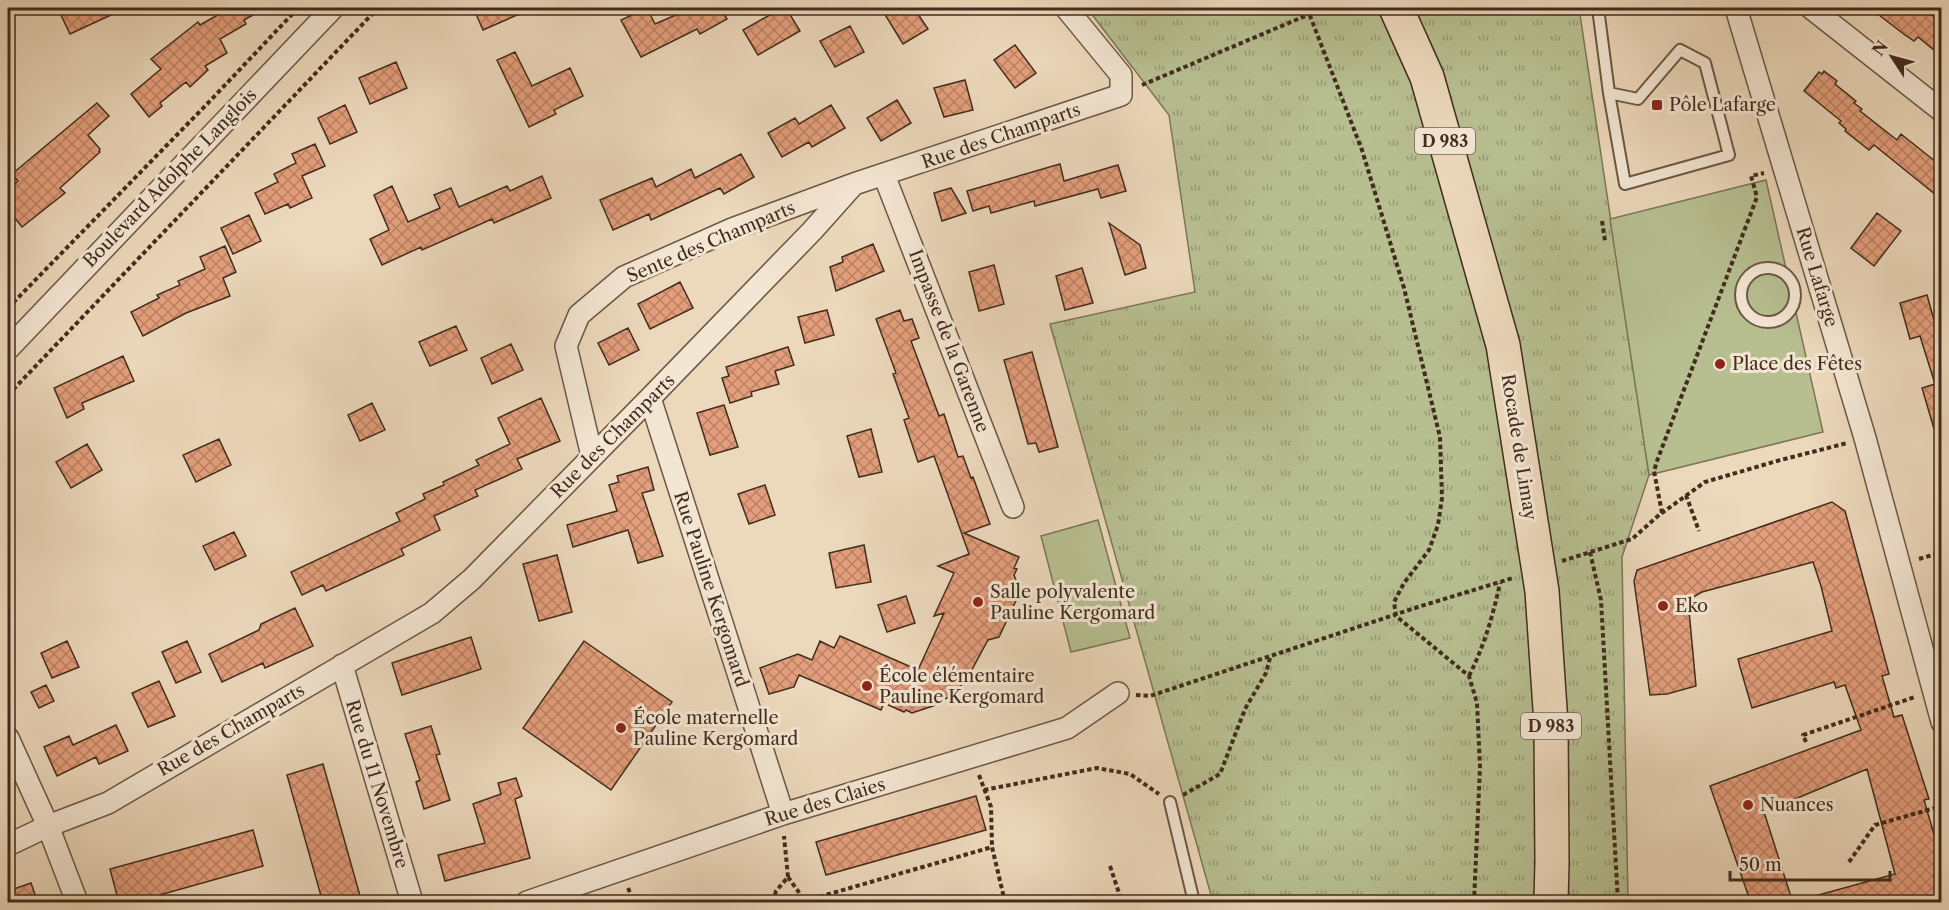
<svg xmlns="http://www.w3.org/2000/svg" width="1949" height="910" viewBox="0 0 1949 910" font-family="'Libre Caslon Text',serif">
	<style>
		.grass { fill: url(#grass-tufts); stroke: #7c7657; stroke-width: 1.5 }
		.park { fill: #b7bf91; stroke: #7c7657; stroke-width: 1.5 }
		.building { fill: url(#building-cross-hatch); stroke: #412c1d; stroke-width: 1.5 }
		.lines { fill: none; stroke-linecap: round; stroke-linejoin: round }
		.lane-casing { stroke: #6c5744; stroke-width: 14 }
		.street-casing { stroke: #6c5744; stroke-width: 24 }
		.primary-casing { stroke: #412c1d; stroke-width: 36 }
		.path { stroke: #412c1d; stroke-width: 4; stroke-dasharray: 4.5 3; stroke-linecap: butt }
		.lane { stroke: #f3e6d3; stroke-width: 10 }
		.street { stroke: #f3e6d3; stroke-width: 21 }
		.primary { stroke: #ecd8bb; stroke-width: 33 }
		.poi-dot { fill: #8f2418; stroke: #f3e6d3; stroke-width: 2 }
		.labels { text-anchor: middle; stroke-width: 6; stroke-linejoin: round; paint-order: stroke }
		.shield { fill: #f3e6d3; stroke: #766454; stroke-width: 1.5 }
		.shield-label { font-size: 16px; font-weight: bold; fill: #412c1d }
		.poi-label { font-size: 18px; fill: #412c1d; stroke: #f3e6d3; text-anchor: start }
		.street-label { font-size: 18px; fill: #412c1d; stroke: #f3e6d3 }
	</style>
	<defs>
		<pattern id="grass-tufts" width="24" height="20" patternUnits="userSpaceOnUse" patternTransform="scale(1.5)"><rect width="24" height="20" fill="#b7bf91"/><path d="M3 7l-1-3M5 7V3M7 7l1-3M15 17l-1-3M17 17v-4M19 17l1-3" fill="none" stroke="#969b76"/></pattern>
		<pattern id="building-cross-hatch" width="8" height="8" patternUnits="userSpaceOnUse" patternTransform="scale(1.5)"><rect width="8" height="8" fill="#e49e7b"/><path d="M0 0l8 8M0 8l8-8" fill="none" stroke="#ba8164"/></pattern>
	</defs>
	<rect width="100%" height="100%" fill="#ecd8bb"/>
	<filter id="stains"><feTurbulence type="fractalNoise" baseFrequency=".00333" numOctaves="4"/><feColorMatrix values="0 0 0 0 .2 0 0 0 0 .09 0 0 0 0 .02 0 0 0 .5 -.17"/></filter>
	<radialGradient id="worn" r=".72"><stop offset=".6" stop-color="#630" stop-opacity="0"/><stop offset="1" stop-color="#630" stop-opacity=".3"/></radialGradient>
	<path class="grass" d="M1087,8H1579L1649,475L1622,557L1628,902H1213L1050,324L1195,292L1169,115Z"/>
	<path class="park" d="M1766,180L1823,432L1649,475L1610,219Z
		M1098,520L1130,638L1071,652L1041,536Z"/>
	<path class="building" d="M76,8H126L70,34L61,15Z
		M230,8H266L244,20L246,24L220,39L227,53L205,66L208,70L190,87L186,82L160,103L162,106L149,117L131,94L161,69L151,59L198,22L200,25Z
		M490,8H533L483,30L476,14Z
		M647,8L655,24L692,8H721L727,19L700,34L697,29L641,57L621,20Z
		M782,8H786L800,31L758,55L743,30Z
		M881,8H914L928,29L903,44Z
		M1870,8H1922L1933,16L1941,8V56L1918,37L1914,41L1905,35Z
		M850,26L864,52L835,67L820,41Z
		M1015,45L1036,73L1015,88L994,60Z
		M515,52L532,86L570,68L583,96L554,110L556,114L529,127L497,60Z
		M396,62L407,88L370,104L359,78Z
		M1824,71L1837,81L1835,84L1856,101L1854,103L1862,109L1860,111L1897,140L1901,134L1941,166V199L1874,145L1869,150L1845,131L1846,129L1839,123L1841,121L1804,91L1819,72L1822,74Z
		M965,80L973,110L944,117L934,88Z
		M897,100L911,123L881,141L867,118Z
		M97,103L109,116L88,135L100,149L99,151L100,152L60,188L65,193L22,227L8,209V190L18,181L12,174Z
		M345,105L357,132L330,144L318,118Z
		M831,105L845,128L812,147L809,142L782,157L768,133L795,118L799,124Z
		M315,144L325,166L302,176L312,198L290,208L288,204L265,214L255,193L278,182L274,174L296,163L292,154Z
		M741,154L754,177L724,194L720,188L651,220L649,214L613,230L600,200L652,178L656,187L691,169L695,178Z
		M1060,164L1064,181L1118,165L1126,191L1101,198L1098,189L1035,206L1034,201L991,213L989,206L973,211L967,191Z
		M542,176L551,198L494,223L492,219L422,250L421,247L382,265L370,239L389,230L374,195L392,186L408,222L440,208L434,195L451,188L459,207L507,186L510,191Z
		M951,188L966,213L942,221L934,193Z
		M1877,213L1901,231L1874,266L1851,248Z
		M249,215L261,241L233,254L221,228Z
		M1109,223L1140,245L1146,268L1125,275Z
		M873,244L884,271L836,291L830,267L843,262L842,257Z
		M225,246L236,272L223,278L230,296L186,313L143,336L131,312L159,298L157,295L180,285L178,281L205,269L200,257Z
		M994,265L1004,304L979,311L969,272Z
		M1082,268L1093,303L1065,310L1056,276Z
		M680,282L693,308L650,329L638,304Z
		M1927,295L1937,331L1941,329V438L1937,439L1922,388L1935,384L1920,336L1910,339L1900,303Z
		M827,310L834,335L805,343L798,317Z
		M900,310L904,321L912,319L919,338L911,341L939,416L944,414L958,457L963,456L971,478L973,477L990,524L964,533L1019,557L1014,568L1017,569L1014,575L1020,592L999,637L988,640L968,677L954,694L933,706L912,713L906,710L904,712L884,703L881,710L799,675L794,687L769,694L760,668L798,654L812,660L820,641L834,648L840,636L918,670L944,613L934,616L954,573L938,566L969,554L934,456L918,462L904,420L909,418L893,374L896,373L876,319Z
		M456,326L467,350L430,366L419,342Z
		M628,328L639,350L609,365L598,343Z
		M511,344L523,370L492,384L481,358Z
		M788,347L794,365L775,371L779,384L751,392L752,396L730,403L722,378L729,376L726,367Z
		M1032,352L1058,447L1039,452L1036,443L1028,444L1004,360Z
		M123,356L134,381L82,403L84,409L67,418L54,388Z
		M541,398L560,441L517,459L522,469L475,490L478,496L434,516L440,530L401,549L404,555L326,591L323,585L302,595L291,572L400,521L396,513L425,499L423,494L444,485L443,482L479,465L476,460L510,444L498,418Z
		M372,403L385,430L360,441L348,415Z
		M724,405L738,447L710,455L697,413Z
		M871,429L882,472L859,477L847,436Z
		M219,439L231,465L196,482L183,455Z
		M87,444L102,470L71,488L56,462Z
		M648,467L654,490L642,493L663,556L638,563L628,530L573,547L567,525L617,511L609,485L619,482L617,476Z
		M765,485L775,515L749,524L738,494Z
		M1832,502L1845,511L1889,674L1882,676L1894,717L1902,715L1929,799L1924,800L1941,858V903H1812L1811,897L1895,874L1867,769L1764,812L1793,903H1751L1710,786L1861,730L1845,685L1836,688L1834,682L1752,708L1740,667L1738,659L1832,631L1821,586L1813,562L1702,592L1688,600L1696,686L1667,694L1650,695L1634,581L1637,570Z
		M234,532L246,556L215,570L203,546Z
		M864,545L871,582L836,588L829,553Z
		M557,555L572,612L539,621L523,564Z
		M906,596L915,623L887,632L878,605Z
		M295,608L313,646L265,668L263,663L222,682L209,654L259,630L261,624Z
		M471,637L481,669L402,695L392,663Z
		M67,641L79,667L52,678L41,653Z
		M187,641L201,672L176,683L162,652Z
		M584,641L672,702L611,790L523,728Z
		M159,681L175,716L148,727L132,693Z
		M46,685L54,701L39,708L31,692Z
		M116,725L128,751L99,764L96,757L57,776L44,747L69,736L73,745Z
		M431,726L440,754L436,755L450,800L424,809L416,782L420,780L405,734Z
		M323,764L362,903H323L287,775Z
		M516,778L522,796L515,799L530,858L445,881L438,855L485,843L473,804L501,794L498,783Z
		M976,796L986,830L826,875L816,842Z
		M253,830L263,866L131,903H119L110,869Z
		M31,883L38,903H8V891Z"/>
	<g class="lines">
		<defs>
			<path id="lane" d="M1598,8L1609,93L1625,184L1729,155L1705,63L1680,50L1638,99L1609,93
				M1741 295a27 27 0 1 1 54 0a27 27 0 1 1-54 0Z
				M1170,802L1194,902"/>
			<path id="street" d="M1736,8L1865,438L1942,722
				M1811,8L1942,111
				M884,175L1013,507
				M8,349L333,8
				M650,398L783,814
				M592,456L566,346L579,315L624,277L732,229L851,185
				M342,665L412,902
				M8,738L48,826L77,902
				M8,845L48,826L108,803L432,613L472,579L650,398L812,231L854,184L1121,95V75L1066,8
				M527,902L783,814L1067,728L1118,693"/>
			<path id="primary" d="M1396,8L1427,77L1503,345L1542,591L1551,724L1552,862L1551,902"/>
		</defs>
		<use href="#lane" class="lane-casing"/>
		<use href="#street" class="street-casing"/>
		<use href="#primary" class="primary-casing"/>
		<path class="path" d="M1307,8L1362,150L1404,288L1440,437L1442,498L1438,525L1429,550L1404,583L1394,602L1396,616L1469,676L1477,703L1480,767L1474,902
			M1142,85L1310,14
			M1602,221L1605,241
			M8,308L209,102L298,8
			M8,395L378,8
			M1686,495L1699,531
			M1662,513L1654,471L1657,461L1757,197L1751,176L1764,173
			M1590,552L1601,600L1618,902
			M1919,559L1942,552
			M1562,561L1632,539L1659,515L1705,482L1777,461L1847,443
			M1469,676C1484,646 1493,616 1500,583
			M1136,695L1150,696L1418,607L1513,578
			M1806,742L1803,735L1915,697
			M979,775L991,807L992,847
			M984,790L1097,768L1130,774L1159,794
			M1183,795L1220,774L1245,709L1266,673L1270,658
			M1849,862L1875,825L1942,806
			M1110,866L1122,902
			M788,877L805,901
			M628,888L632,897L645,902
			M805,901L992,847L1005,902
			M773,902L776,891L788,877L784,836"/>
		<use href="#lane" class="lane"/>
		<use href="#street" class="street"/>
		<use href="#primary" class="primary"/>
	</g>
	<g class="poi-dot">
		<rect x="1651" y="99" width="12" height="12" rx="3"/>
		<circle cx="1720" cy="364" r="6"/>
		<circle cx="978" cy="602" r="6"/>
		<circle cx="1663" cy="606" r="6"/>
		<circle cx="867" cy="686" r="6"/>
		<circle cx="621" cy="728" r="6"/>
		<circle cx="1748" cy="805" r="6"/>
	</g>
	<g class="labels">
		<g class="shield">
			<rect x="1415" y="128" width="60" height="26" rx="4.5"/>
			<rect x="1521" y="713" width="60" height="26" rx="4.5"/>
		</g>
		<g class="shield-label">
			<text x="1445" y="147">D 983</text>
			<text x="1551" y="732">D 983</text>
		</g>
		<g class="poi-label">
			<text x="1669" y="111">Pôle Lafarge</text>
			<text x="1732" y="370">Place des Fêtes</text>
			<text x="990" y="598">Salle polyvalente<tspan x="990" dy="21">Pauline Kergomard</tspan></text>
			<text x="1675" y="612">Eko</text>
			<text x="879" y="682">École élémentaire<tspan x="879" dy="21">Pauline Kergomard</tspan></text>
			<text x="633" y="724">École maternelle<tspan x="633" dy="21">Pauline Kergomard</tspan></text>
			<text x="1760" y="811">Nuances</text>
		</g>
		<g class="street-label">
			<text transform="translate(1001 136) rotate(-19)" y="6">Rue des Champarts</text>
			<text transform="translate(170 178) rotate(-46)" y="6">Boulevard Adolphe Langlois</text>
			<text transform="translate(711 242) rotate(-23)" y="6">Sente des Champarts</text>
			<text transform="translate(1817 277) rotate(73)" y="6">Rue Lafarge</text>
			<text transform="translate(949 341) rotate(69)" y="6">Impasse de la Garenne</text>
			<text transform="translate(613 436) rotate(-45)" y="6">Rue des Champarts</text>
			<text transform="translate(1519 447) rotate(81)" y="6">Rocade de Limay</text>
			<text transform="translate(711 589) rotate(72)" y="6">Rue Pauline Kergomard</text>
			<text transform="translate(231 730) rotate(-30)" y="6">Rue des Champarts</text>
			<text transform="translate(377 784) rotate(73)" y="6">Rue du 11 Novembre</text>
			<text transform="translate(825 802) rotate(-17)" y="6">Rue des Claies</text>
		</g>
	</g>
	<rect width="1949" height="910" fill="none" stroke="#ecd8bb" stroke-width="30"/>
	<rect x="9" y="9" width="1931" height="892" fill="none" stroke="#412c1d" stroke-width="3"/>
	<rect x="15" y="15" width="1919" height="880" fill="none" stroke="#412c1d" stroke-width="1.5"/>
	<g transform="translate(1892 57) rotate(306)" stroke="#f3e6d3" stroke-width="4.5" paint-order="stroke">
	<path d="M0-4.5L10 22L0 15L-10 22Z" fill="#412c1d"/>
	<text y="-9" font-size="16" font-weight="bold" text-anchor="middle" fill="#412c1d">N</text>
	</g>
	<path d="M1730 871v9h160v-9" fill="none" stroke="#412c1d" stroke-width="3"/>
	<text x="1739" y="871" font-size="18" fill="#412c1d" stroke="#f3e6d3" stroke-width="4.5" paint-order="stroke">50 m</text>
	<rect width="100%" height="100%" filter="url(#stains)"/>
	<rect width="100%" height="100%" fill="url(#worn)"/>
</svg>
